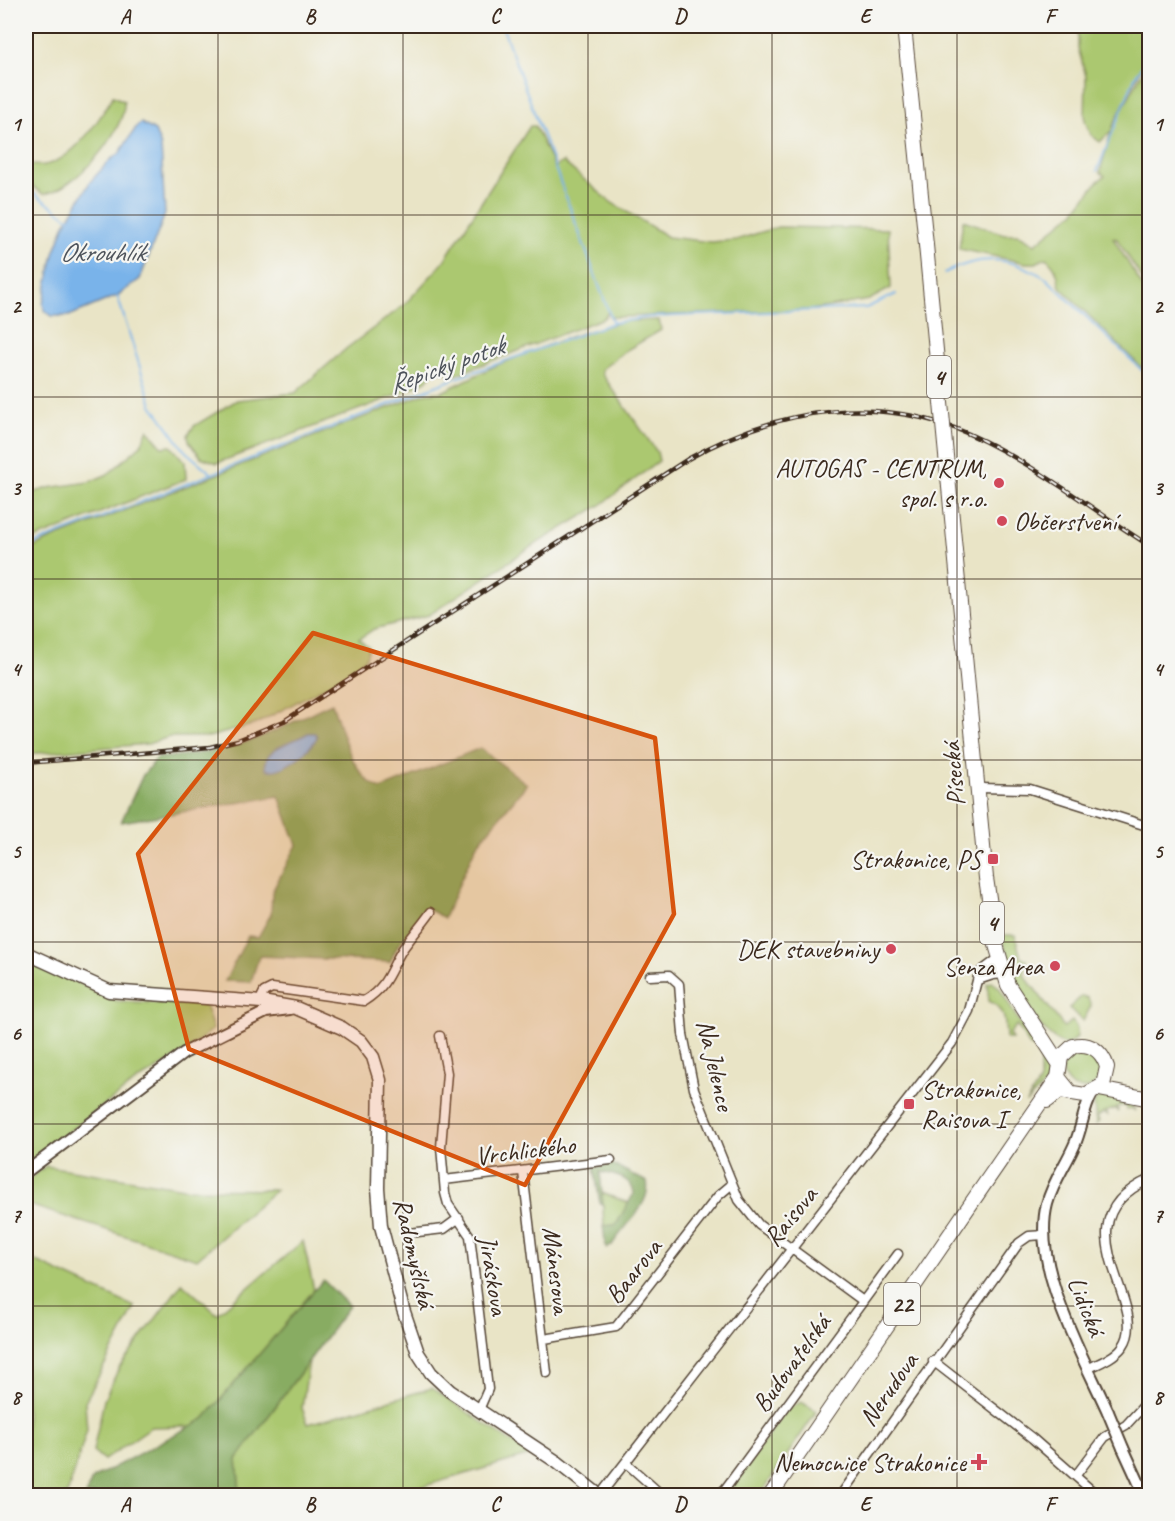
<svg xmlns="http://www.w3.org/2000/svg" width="1175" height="1521" viewBox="0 0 1175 1521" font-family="Caveat,sans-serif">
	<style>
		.green { fill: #abc86f; stroke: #737946; stroke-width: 1.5 }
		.forest { fill: #88ac62; stroke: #626b40; stroke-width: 1.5 }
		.water { fill: #79b3ea; stroke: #5a6e84; stroke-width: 1.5 }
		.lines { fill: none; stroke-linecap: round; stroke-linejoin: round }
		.stream { stroke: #79b3ea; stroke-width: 2 }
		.minor-casing { stroke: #554637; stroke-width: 11 }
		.tertiary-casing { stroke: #554637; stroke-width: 14 }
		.secondary-casing { stroke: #554637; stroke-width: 15 }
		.primary-casing { stroke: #554637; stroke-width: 16 }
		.minor { stroke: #fff; stroke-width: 8 }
		.tertiary { stroke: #fff; stroke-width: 10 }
		.secondary { stroke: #fff; stroke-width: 12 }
		.primary { stroke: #fff; stroke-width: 14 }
		.rail-casing { stroke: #3b2a1e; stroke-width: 4.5 }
		.rail { stroke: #f6f6f2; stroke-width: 2; stroke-dasharray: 7; stroke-linecap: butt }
		.tertiary-bridge-casing { stroke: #554637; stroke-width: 14; stroke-linecap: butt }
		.primary-bridge-casing { stroke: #554637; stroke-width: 16; stroke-linecap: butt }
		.tertiary-bridge { stroke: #fff; stroke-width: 10 }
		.primary-bridge { stroke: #fff; stroke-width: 14 }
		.marked { fill: #d7540e; fill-opacity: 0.2; stroke: #d7540e; stroke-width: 4.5; stroke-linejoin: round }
		.grid { fill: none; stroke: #3b2a1e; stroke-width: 1.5; stroke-opacity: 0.55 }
		.poi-dot { fill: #d1495b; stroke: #f6f6f2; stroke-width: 2 }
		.labels { text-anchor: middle; stroke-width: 4.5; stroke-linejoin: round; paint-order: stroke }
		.shield { fill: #f6f6f2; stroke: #73675e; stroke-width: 1.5 }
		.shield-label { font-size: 24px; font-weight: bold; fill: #3b2a1e }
		.poi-label { font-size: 26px; fill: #3b2a1e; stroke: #f6f6f2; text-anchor: end }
		.street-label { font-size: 26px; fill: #3b2a1e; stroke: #f6f6f2 }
		.water-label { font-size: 27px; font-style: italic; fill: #4e535b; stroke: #f6f6f2 }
		.neatline { fill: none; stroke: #3b2a1e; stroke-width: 2 }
		.grid-label { font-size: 20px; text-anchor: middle; font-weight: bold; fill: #3b2a1e }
	</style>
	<rect width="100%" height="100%" fill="#f6f6f2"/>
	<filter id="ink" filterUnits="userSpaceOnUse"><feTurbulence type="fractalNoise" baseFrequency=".0167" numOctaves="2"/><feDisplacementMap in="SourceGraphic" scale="12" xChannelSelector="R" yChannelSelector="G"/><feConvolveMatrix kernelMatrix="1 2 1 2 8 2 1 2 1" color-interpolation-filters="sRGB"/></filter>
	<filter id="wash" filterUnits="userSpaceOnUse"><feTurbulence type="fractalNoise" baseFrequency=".008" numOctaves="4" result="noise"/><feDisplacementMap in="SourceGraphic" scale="24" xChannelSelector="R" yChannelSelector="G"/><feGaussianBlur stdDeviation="1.35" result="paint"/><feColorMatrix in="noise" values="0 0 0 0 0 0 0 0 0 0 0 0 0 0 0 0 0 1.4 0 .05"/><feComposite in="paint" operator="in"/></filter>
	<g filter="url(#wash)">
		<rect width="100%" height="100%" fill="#e9e4c6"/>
		<path class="green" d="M1078,26H1149V52L1112,128L1149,60V285L1141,277L1117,239L1113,238L1149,297V375L1060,287C1058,275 1056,266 1046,258L1036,263H1026L959,249L963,220L1004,234H1018L1035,244L1075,211L1098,181L1105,176L1100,172L1111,131L1100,142L1091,135L1085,121L1086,76L1078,48Z
			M113,96L124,101C128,129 72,193 43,194L26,181V163C62,178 98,123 113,96Z
			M530,126H535L554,167L563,162L612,203L668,237L711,242L736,240L778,227L888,229L891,288L869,300L811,310L619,317H610L608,312L604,318L455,375L435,370L426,381L397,395L217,463L201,457L189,441L188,435L194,426L237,400L295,393L347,348L404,305L442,264Z
			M659,320L661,330L625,351L602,369V374L657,452L659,461L601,505L531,547L429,615L374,629L359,639L369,647L366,658L343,677L256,724L209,737H169L148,744L26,754V551L49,540L348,423L427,393L442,392L497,365L569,337L623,321Z
			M148,429L162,447L171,446L185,462L186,479L26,542V495L48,488L89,482L108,474L141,445Z
			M1002,935H1015L1021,958L1027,960L1024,975L1064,1027L1072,1021C1077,1026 1079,1033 1076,1039L1066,1045C1032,1034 1008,967 1002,935Z
			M26,958L117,1001L205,1005L213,1029L184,1053L137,1081L26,1163Z
			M992,982L999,987L1018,1020L1051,1057L1048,1081L1026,1103L1040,1081V1051L1029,1045L1017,1025L1009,1034L1012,1039H1006C1005,1021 1006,1009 989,1001L987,983Z
			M1082,996L1088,998L1091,1006L1083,1021L1069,1008Z
			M1063 1070a19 19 0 1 1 38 0a19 19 0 1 1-38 0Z
			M1108,1096L1132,1105L1135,1111L1132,1108L1127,1109L1125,1105L1117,1107L1118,1112L1115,1108L1106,1112L1108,1116L1104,1113L1097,1117L1099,1121L1096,1124L1094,1102L1099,1097Z
			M46,1166L190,1189L276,1190L197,1259L26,1204V1182Z
			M602,1193L629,1203L616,1225L604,1226Z
			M303,1241L314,1290L204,1419L192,1426L151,1427L104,1460L93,1451L104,1400L119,1368L182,1283L217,1314Z
			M26,1257L135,1307L85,1402L87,1430L67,1495H26Z
			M309,1361L302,1408L308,1424L432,1388L530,1455L390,1496L240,1495L237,1459Z
			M801,1402L817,1411L760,1495L730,1496L732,1488L786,1410Z"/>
		<path class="forest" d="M332,703C342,730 351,777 381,789L480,748L527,784L476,846L444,918L428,909L398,945L390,962L259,956L251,982L225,981L248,936L258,937L271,914L272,892L297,845L279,796L121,822L143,775L157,758C195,755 231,750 265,735C288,726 309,713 332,703Z
			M612,1164L647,1182C652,1203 623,1227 612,1245L606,1248L603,1226L616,1225L634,1193C631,1177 614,1175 600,1172L603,1205L600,1203L594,1168Z
			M323,1280L349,1306L237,1459L240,1495H86L92,1479L204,1419Z"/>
		<path class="water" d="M141,123L155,131L161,146L165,214L140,279L117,296L69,316H52L44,310L43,303L54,254L64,226L90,182L111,159L119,154L137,126Z
			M308,733H315L317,737C311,750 280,776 266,769C262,747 291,744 308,733Z"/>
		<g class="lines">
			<path class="stream" d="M502,26L613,323
				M1097,171L1135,77L1150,53
				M26,188L70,219
				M944,273C983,254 1010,256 1047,279L1150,378
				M1147,292L1150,294
				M117,295L152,405L185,451L212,474
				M26,547L451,380L613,323L650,317L866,308L896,294"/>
		</g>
	</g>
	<g filter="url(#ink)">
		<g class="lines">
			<defs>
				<path id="minor" d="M978,788L1030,789L1150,827
					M650,976L669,975L679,984L683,1034L694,1089L739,1200L759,1225L863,1301
					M978,980L993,975L1004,974
					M265,1006L262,996L264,992L272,988L364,1001C388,986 389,971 402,950C411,937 422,925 431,912
					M440,1036L447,1073L441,1147L445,1193L448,1204L470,1236L488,1389L479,1410
					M523,1172L547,1373
					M444,1180L611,1160
					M409,1233L444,1229L459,1218
					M544,1339L616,1327L718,1196L731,1185
					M933,1361L1032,1438L1098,1496
					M1089,1368C1100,1363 1115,1357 1123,1346C1153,1304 1054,1222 1150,1179
					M626,1463L663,1496
					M1076,1475L1105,1437L1126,1425L1150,1399
					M600,1495L952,1043L969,1011L979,973L999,958
					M717,1496L725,1489L898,1254
					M840,1496L1019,1243L1029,1236L1044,1235"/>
				<path id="tertiary" d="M1092,1094C1083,1109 1082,1129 1074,1146C1065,1166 1053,1182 1047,1204C1031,1266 1083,1356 1108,1412
					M26,1172L184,1053L266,1012L290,1009
					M1123,1448L1145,1496"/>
				<path id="secondary" d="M26,953L109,991L262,1002L296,1008L342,1028L361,1041L373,1057L380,1080L378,1188L381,1226L403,1309L418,1353L431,1373L450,1391L557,1462L600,1496"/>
				<path id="primary" d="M904,26L926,245
					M951,508L986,878L996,945L1008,985L1058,1062
					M1099,1089L1150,1099
					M1047,1101L1060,1091L1085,1095L1103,1085L1107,1067C1102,1051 1090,1042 1073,1046L1061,1057L1058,1077L1071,1093
					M770,1496L1058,1077"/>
			</defs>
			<use href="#minor" class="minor-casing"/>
			<use href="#tertiary" class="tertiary-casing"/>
			<use href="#secondary" class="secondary-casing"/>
			<use href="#primary" class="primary-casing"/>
			<use href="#minor" class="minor"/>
			<use href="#tertiary" class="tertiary"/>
			<use href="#secondary" class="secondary"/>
			<use href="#primary" class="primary"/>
			<defs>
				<path id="rail" d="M26,763L210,747L238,740L284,721L688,459C780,406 886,391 984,441C1042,470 1095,511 1150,546"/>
			</defs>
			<use href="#rail" class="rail-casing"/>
			<use href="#rail" class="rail"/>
			<defs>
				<path id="tertiary-bridge" d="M1108,1412L1123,1448"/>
				<path id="primary-bridge" d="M926,245L951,508"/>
			</defs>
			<use href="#tertiary-bridge" class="tertiary-bridge-casing"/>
			<use href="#primary-bridge" class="primary-bridge-casing"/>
			<use href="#tertiary-bridge" class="tertiary-bridge"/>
			<use href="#primary-bridge" class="primary-bridge"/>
		</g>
	</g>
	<path class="marked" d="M313,633L655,738L674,914L525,1185L189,1049L138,854Z"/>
	<path class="grid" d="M218,26V1496M403,26V1496M588,26V1496M772,26V1496M957,26V1496M26,215H1150M26,397H1150M26,579H1150M26,760H1150M26,942H1150M26,1124H1150M26,1306H1150"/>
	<g class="poi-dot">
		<circle cx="999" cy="483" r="6"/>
		<circle cx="1002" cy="521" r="6"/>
		<rect x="987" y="853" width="12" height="12" rx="3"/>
		<circle cx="891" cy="949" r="6"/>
		<circle cx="1055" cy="966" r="6"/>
		<rect x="903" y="1098" width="12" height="12" rx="3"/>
		<path d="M976 1453h6v6h6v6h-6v6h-6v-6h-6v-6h6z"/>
	</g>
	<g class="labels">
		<g class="shield">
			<rect x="927" y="356" width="24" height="42" rx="4.5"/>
			<rect x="980" y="902" width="24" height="42" rx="4.5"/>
			<rect x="884" y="1283" width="36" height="42" rx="4.5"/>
		</g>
		<g class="shield-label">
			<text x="939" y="385">4</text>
			<text x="992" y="931">4</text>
			<text x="902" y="1312">22</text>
		</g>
		<g class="poi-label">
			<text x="987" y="477">AUTOGAS - CENTRUM,<tspan x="987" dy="30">spol. s r.o.</tspan></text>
			<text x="1014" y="530" text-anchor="start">Občerstvení</text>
			<text x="981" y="868">Strakonice, PS</text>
			<text x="879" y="958">DEK stavebniny</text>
			<text x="1043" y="975">Senza Area</text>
			<text x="921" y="1098" text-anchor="start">Strakonice,<tspan x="921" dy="30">Raisova I</tspan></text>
			<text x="966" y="1471">Nemocnice Strakonice</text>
		</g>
		<g class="street-label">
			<text transform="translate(953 774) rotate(-95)" y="9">Písecká</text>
			<text transform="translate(716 1065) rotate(77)" y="9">Na Jelence</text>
			<text transform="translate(525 1150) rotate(-7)" y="9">Vrchlického</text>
			<text transform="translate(790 1216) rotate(-51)" y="9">Raisova</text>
			<text transform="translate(415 1253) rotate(77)" y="9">Radomyšlská</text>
			<text transform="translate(557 1270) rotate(83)" y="9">Mánesova</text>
			<text transform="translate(633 1271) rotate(-52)" y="9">Baarova</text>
			<text transform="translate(494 1275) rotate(81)" y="9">Jiráskova</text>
			<text transform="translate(1087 1306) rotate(68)" y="9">Lidická</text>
			<text transform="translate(791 1363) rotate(-54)" y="9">Budovatelská</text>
			<text transform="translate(888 1389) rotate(-55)" y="9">Nerudova</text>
		</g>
		<g class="water-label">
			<text x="102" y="261">Okrouhlík</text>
			<text transform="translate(446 365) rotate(-20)" y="9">Řepický potok</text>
		</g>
	</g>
	<rect width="1175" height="1521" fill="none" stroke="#f6f6f2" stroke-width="66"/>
	<rect x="33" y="33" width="1109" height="1455" class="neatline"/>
	<g class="grid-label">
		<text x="125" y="23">A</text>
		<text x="310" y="23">B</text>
		<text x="495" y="23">C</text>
		<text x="680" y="23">D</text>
		<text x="865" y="23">E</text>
		<text x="1050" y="23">F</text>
		<text x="16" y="131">1</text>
		<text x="1158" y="131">1</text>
		<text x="16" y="313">2</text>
		<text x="1158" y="313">2</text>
		<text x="16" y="495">3</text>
		<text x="1158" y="495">3</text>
		<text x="16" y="676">4</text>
		<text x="1158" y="676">4</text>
		<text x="16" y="858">5</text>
		<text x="1158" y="858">5</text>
		<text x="16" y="1040">6</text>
		<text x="1158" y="1040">6</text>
		<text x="16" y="1222">7</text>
		<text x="1158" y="1222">7</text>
		<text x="16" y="1404">8</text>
		<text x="1158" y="1404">8</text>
		<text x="125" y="1511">A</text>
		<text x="310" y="1511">B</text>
		<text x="495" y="1511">C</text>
		<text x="680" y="1511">D</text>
		<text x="865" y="1511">E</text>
		<text x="1050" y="1511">F</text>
	</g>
</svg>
